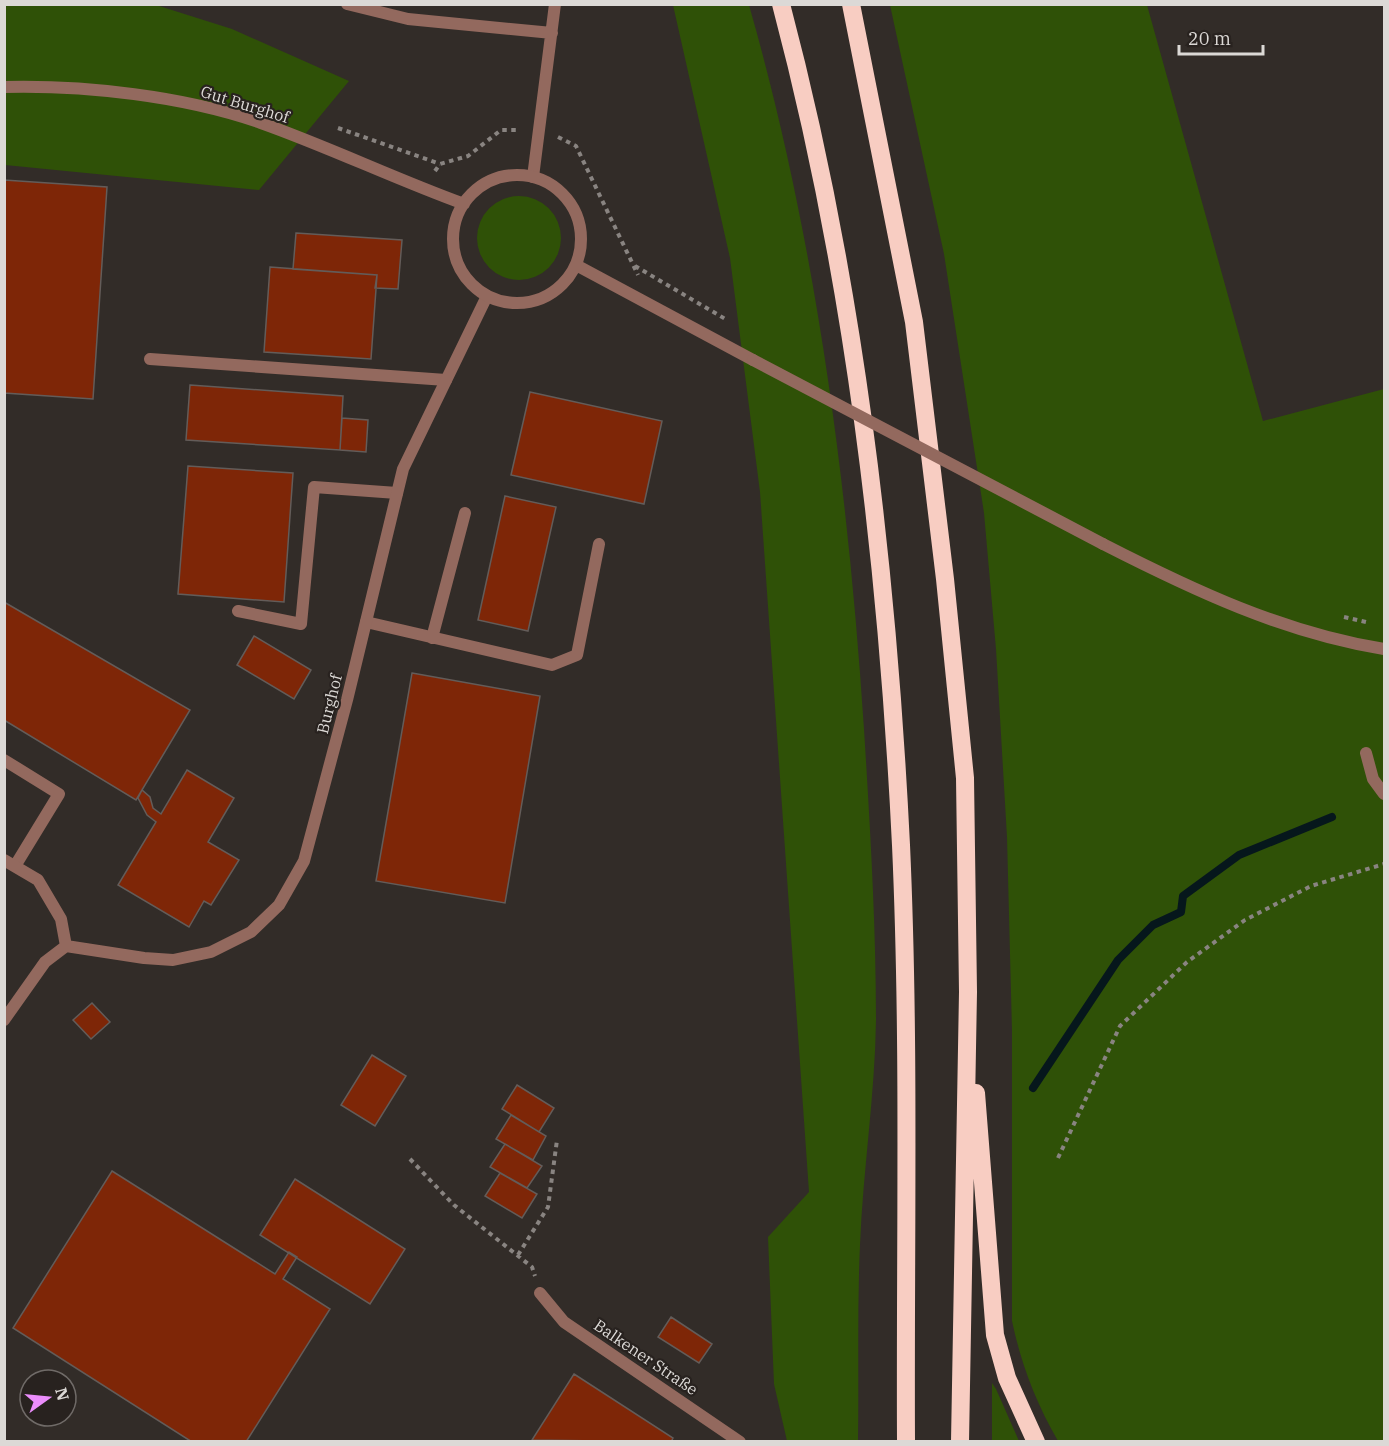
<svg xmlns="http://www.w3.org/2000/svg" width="1389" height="1446" viewBox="0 0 1389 1446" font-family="'IBM Plex Serif',serif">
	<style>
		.green { fill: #2f5107 }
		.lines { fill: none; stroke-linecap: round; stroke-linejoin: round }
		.stream { stroke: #06171c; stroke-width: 8 }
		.building { fill: #7e2607; stroke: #635c59; stroke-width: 1.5 }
		.path { stroke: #898481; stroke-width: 4; stroke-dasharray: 4.5 4.5; stroke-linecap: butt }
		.service { stroke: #93695e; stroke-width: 12 }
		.minor { stroke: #93695e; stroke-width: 12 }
		.tertiary { stroke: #93695e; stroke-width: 12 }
		.motorway { stroke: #f8cdc2; stroke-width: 18 }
		.tertiary-bridge { stroke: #93695e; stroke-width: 12 }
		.labels { text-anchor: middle; stroke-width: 4.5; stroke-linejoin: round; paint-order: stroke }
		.street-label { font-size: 16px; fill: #dcd9d6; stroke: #28221f }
	</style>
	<rect width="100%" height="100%" fill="#322c28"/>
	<path class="green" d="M4,5H156L232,29L349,81L259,190L5,165Z
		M673,5H749C816,239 848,486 864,729C870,825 876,923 876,1020C875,1095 863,1170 860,1245C857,1310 859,1376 858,1441H787L774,1384L768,1237L809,1192L760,492L730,258Z
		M890,5H1147L1263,421L1384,389V1441H1058C1036,1403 1021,1364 1012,1321V1031L1007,837L996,649L984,513L944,254Z
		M477 238a42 42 0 1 1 84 0a42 42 0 1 1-84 0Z
		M992,1383L996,1389L1019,1441H992Z"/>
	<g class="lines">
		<path class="stream" d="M1033,1088L1118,960L1153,925L1181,912L1183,896L1239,855L1332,817"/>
	</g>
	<path class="building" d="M4,180L107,187L93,399L4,393Z
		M296,233L402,240L398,289L375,288L377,275L293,269Z
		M270,267L377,275L371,359L264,352Z
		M190,385L343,396L340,450L186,440Z
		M530,392L662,421L644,504L511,475Z
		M342,418L368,420L366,452L340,450Z
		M188,466L293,473L284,602L178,594Z
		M505,496L556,507L528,631L478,620Z
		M4,602L190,710L136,800L4,720Z
		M254,636L311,670L294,699L237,665Z
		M412,673L540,696L505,903L376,881Z
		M187,770L234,798L208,842L239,860L211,905L204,901L189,927L118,885L156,822L147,815L138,798L142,790L150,797L153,808L161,814Z
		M92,1003L110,1022L91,1039L73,1020Z
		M372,1055L406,1076L375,1126L341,1105Z
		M517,1085L554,1108L539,1132L502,1109Z
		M511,1115L546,1136L533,1160L496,1139Z
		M505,1144L542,1166L527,1188L490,1167Z
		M112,1171L275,1274L289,1252L297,1257L283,1279L330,1309L246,1442H192L13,1328Z
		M500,1173L537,1194L522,1218L485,1196Z
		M295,1179L405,1249L370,1304L260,1235Z
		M671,1317L712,1344L699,1363L658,1337Z
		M574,1374L673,1438L671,1442L532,1440Z"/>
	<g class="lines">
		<path class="path" d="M338,128L440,164
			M558,137L576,146L638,275
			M435,171L440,164L468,156L501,130H518
			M635,266L727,320
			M1344,617L1366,622
			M1058,1158L1120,1026L1187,962L1245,920L1311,886L1384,864
			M410,1159L454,1205L532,1267L535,1276
			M518,1255L548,1207L557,1140"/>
		<path class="service" d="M347,4L408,19L552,33
			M533,177L555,4
			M150,359L446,380
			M238,611L301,624L314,487L397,493
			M366,622L552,665L577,655L599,544
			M432,638L465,513
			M1366,753L1373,779L1384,794
			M4,760L59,794L15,866"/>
		<path class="minor" d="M4,860L38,880L61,919L66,946L144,958L173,960L211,952L251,932L279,905L304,861L347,700L403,469L487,296
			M4,1020L45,962L66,946
			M540,1293L564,1322L740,1442"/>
		<path class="tertiary" d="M4,87C85,85 184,96 261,123C329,147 395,179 464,204
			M453 239a64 64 0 1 1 128 0a64 64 0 1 1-128 0Z
			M576,265L753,360
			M1103,544C1193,590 1284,633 1384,649"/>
		<path class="motorway" d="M781,4C854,279 887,562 901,845C910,1044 905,1243 906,1442
			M851,4L914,322L945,579L965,778L968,992L960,1442
			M976,1093L995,1335L1007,1378L1036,1442"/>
		<path class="tertiary-bridge" d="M753,360L1103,544"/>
	</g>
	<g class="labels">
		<g class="street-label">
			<text transform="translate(245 104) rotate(17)" y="6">Gut Burghof</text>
			<text transform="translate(329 704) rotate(-76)" y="6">Burghof</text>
			<text transform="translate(646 1357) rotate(34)" y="6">Balkener Straße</text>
		</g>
	</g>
	<rect width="1389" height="1446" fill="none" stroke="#dcd9d6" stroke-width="12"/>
	<g transform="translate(48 1398) rotate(75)"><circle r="28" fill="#28221f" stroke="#706b68" stroke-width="1.5"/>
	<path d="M0-4.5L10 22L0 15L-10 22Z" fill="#eb8dfb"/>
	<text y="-9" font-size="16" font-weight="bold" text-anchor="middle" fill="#dcd9d6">N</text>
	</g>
	<path d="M1179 45v9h84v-9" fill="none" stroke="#dcd9d6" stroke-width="3"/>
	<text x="1188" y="45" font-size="18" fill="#dcd9d6" stroke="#28221f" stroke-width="4.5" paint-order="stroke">20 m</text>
</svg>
